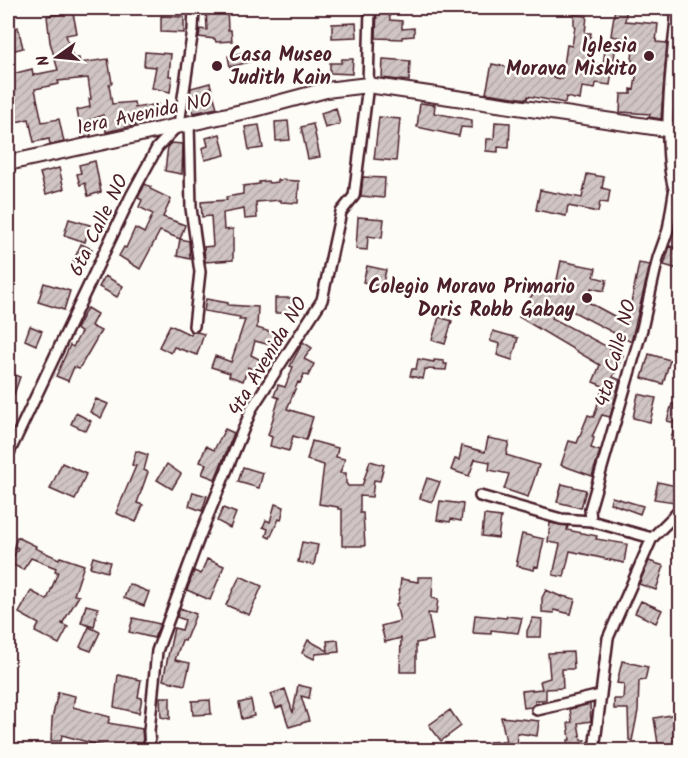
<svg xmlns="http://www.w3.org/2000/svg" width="688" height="758" viewBox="0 0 688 758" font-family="Kalam,sans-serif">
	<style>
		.building { fill: url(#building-hatch); stroke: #4a1f2b; stroke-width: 1.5 }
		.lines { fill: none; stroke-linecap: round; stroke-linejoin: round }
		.street-casing { stroke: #4a1f2b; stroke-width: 14 }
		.secondary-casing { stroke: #4a1f2b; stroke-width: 18 }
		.street { stroke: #fdfcf7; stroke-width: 9 }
		.secondary { stroke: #fdfcf7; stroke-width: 14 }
		.poi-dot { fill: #4a1f2b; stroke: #fdfcf7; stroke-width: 2 }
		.labels { text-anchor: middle; stroke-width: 5; stroke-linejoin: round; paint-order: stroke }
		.poi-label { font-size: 20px; font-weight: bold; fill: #4a1f2b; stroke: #fdfcf7; text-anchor: end }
		.street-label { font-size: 20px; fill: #4a1f2b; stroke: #fdfcf7 }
	</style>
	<defs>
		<pattern id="building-hatch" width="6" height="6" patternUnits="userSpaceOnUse" patternTransform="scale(1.5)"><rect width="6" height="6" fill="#d0c5c4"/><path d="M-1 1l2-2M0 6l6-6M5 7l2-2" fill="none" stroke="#b4a9a9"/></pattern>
	</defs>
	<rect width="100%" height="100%" fill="#fdfcf7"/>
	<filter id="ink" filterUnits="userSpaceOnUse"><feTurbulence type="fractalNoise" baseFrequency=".0167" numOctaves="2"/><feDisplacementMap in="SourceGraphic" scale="12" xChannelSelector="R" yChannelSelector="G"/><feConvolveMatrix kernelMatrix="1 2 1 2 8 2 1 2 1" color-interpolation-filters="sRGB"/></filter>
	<g filter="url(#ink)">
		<path class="building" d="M59,8H72L77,33L66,35L73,58H79L80,63L108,59L112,83L109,84L112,104L134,102L135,108L158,104L160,114L135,119L136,125L106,132L103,115L88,121L91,136L82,138L77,110L90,107L89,99H91L88,78L58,81L59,84L35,89L42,122L59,119L64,142L50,145L49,139L34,142L29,119L16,122L10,92L8,93V75L32,69L33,75L58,70L50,42L47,16L60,14Z
			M206,8H227L228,30H231L232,41L216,42L215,39L199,37L200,29L207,30Z
			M377,8H389L390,20L402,21V29L414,28V36L402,37V39L376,38Z
			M615,8H627L625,21L658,24L656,42L667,43L661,119L649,117L650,114L620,112L621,94H631V89L634,90L637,70L631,69L634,40L611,36Z
			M574,15L587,16L585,33H591L586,62L603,65L606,43L616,45L610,85L596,83L595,89L582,87L580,100L566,97L565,103L528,96L527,99L486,93L492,64L562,79L567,45L572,46L575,26H574Z
			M161,16L184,17V33L161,32Z
			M356,23L357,37L332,38V24Z
			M18,27L23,48L8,52V30Z
			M145,52L171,54L169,76H172L170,92L152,88L156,67L144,66Z
			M246,52L249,62L230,67L228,56Z
			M342,59H353L352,74L330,73V63H341Z
			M383,59L410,61L409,81L382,78Z
			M210,83L217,108L193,113L190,98L196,96L190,95L191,88Z
			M420,103L435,105L434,113L472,120V128L461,127L459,136L417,127Z
			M336,108L340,124L325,128L321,113Z
			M379,117L400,119L396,161L374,159Z
			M288,121L290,140L276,141L275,122Z
			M495,122L510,123L509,148L498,147V152L486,151L487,139H494Z
			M313,124L320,157L308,159L301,127Z
			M259,125L263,148L249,150L245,127Z
			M220,134L225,155L205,160L202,148L208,146L206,138Z
			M171,143L183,144L182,174L165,171L168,146Z
			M95,161L101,192L88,196L85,183L80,185L77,174L81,173L79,165Z
			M59,168L64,189L46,194L40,173Z
			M587,174L604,177L602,188L610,190L608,203L600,202L598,212L568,206L566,216L536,210L540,190L582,198Z
			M363,177L385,178L384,198L361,196Z
			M278,180L299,181L298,203L281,202V200L256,202L257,218L245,219L244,209L223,213L224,230L233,229V260L205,262L204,247L213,246L211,216L202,217L201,202L227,200L226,197L243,194V186L259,184V182L268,181L269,183L278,182Z
			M145,184L151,187L150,189L171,199L163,217L185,225L180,239L160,231L140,269L119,256L124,247L126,248L135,228L144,233L153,214L139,207L142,200L138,198Z
			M358,217L384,219L382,238L368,236L367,250L356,249Z
			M69,219L90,225L85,242L64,235Z
			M180,239L189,241L190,259L177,256Z
			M81,244L92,249L84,267L73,262Z
			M670,246L681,250V270L664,265Z
			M561,261L596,268L594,277L607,280L604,291L591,288L588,302L627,323L639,263L650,265L631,342L559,304L552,318L623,355L613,377L620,380L610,417L602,415L592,437L594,438L591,448L600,451L592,476L561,465L569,441L577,443L588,415L594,417L603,386L593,382L600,365L519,317L536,288L545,293L550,282L556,285Z
			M367,266L386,270L382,287L363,282Z
			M105,276L123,286L117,297L99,287Z
			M44,283L70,291L64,310L38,302Z
			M275,298H293V313H275Z
			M206,299L228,303V305L258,307L257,328L277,334L274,346L255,341L251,355L265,362L260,373L248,367L243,381L229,376L230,373L211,367L215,356L231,362L245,320H239L240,317L204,311Z
			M87,308L97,314L91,326L101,331L79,369L74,367L68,381L56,376L70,345L73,347L81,332L76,329Z
			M439,317L452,321L445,344L432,340Z
			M170,325L191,335L192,332H197L204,334L197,355L174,347L171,353L159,347Z
			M30,326L42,331L36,345L25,340Z
			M493,331L518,338L512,360L497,355L500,344L490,341Z
			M303,342L312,348L304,359L314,364L308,376L304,374L300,383L298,382L287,409L313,417L306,440L293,436L289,451L270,446L272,437L268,435L279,398L274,396L278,385L285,387L293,367L290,366Z
			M649,354L670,360L663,384L642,378Z
			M418,359L434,362V360L444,361V364H447L446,370L425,369L423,379L410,376L412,369H416Z
			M8,372L20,377L14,394L8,392Z
			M638,394L656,398L650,422L633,418Z
			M96,399L108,404L101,418L90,412Z
			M672,404L681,406V442L671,440L675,423L667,421Z
			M76,413L91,421L86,431L71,424Z
			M225,429L234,433L215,479L202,474L206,464L200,462L206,446L214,450Z
			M488,438L509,442L506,455L539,465L528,497L504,489L509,474L489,470L490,462L475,459L469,476L451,470L455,459L459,460L462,446L485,452Z
			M312,441L338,448L336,457L345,459L340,473H346V483L348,486H362L370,461L384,465L380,481L374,480L372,497L360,496V513H363L365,546H342V509H338V507L319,504L324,465L307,460Z
			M136,451L148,455L144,470L148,472L137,503L143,505L136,522L116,513L136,466L132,465Z
			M62,463L86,474L75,500L50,489Z
			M167,464L181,474L172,489L157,480Z
			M243,467L263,473L259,488L238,482Z
			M427,478L440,482L432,502L420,498Z
			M658,482L681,487V503L654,499Z
			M562,484L586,490L581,508L557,502Z
			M193,492L207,496L202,511L189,506Z
			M612,497L643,506L640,514L610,503Z
			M440,501L463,504L461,521L451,519L450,522L437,520Z
			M275,504L284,507L281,520L279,519L270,538L266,536L268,529L263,527L266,520L270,522Z
			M223,508L236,513L230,528L217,521Z
			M484,515L501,517L498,538L482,536Z
			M550,523L568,526L567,530L597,536L596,539L627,544L624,563L570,551L564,577L553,575L560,544L548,542Z
			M522,534L544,539L538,567L535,566L534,570L517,566L518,562L516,561Z
			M17,537L36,546L35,548L59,559L60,557L84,565L74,595L79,596L62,624L68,627L59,644L35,632L39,624L19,613L31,591L47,600L58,572L55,571L56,568L31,558L23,570L10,563L18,548L14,546Z
			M302,542L318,545L314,565L298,562Z
			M93,557L110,562L107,572L90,567Z
			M207,559L224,566L210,600L187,590L194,571L201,574Z
			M649,561L664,566L656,590L639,584Z
			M240,576L262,586L249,615L226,605Z
			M418,577H433L432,598L438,599L436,614L428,613L433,640L416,643V672H400L401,638L385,642L381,626L400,621L396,604L398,603L401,579L418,582Z
			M129,584L149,592L144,606L124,598Z
			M546,590L562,597V596L575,599L571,614L554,610V613L542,612V598Z
			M641,601L662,610L656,623L635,613Z
			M86,605L98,608L94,627L81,623Z
			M180,608L196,614L185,641L182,640L175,660L190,663L185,685L163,680L174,628L182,630L185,620L177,617Z
			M475,615L506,618L507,616L522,618L518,633L491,630V634L473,633Z
			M133,618L160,624L154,638L129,632Z
			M533,618L542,619L541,637H527V631Z
			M89,627L100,632L91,651L80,647Z
			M308,640L328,651L327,641L338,640L339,652L316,654L314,659L302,653Z
			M573,652L574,669H562L563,688L546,689V700H535V704L531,707L524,708L522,691L542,689L540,681L550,678L548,653Z
			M622,661L648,667L645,680L639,681L638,711L632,741L629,740L628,709H614V699H623L624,684L617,683Z
			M118,675L141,680L138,697L142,698L139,713L114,707Z
			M298,685L311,688L309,698L301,696L309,721L289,727L282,706L276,708L271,694L285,689L293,713Z
			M58,692L75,696L73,707L110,717L108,723L142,729L143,744L131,742L130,750H116L62,735L61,741H51L52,719Z
			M160,697H170V719L161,717Z
			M210,700L211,714L193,715L192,701Z
			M251,700L254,716L242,719L239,703Z
			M590,704L591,721L578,723L581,740H585V750H568V740H570L568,723L572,722L570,709Z
			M450,710L461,726L441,741L429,725Z
			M681,713V744L673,743V750H659L654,718Z
			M501,717L539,721L537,736L517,733L518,748H515V750H490L489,742L506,741Z"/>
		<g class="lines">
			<defs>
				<path id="street" d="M677,8C673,56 657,163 680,204
					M189,122L191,208L200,272L194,326
					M8,455L131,196L157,148L179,124L193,30L194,8
					M480,496L561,519L591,521L652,538
					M591,521L590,509L642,329L658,258L668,230L674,193
					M537,710L601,695
					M150,750L149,731L157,651L199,538L252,408L322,300L341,212L354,196L368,85L370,8
					M594,750L608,638L652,538L680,510"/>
				<path id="secondary" d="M8,163L255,109L326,90L368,85L680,131"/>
			</defs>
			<use href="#street" class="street-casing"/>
			<use href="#secondary" class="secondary-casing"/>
			<use href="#street" class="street"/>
			<use href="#secondary" class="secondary"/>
		</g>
	</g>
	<g class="poi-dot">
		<circle cx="649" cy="56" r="6"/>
		<circle cx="217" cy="66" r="6"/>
		<circle cx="587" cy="298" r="6"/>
	</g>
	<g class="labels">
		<g class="poi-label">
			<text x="637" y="52">Iglesia<tspan x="637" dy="23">Morava Miskito</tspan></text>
			<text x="229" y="61" text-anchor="start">Casa Museo<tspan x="229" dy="23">Judith Kain</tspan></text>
			<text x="575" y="293">Colegio Moravo Primario<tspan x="575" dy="23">Doris Robb Gabay</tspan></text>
		</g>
		<g class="street-label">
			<text transform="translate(144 113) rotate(-12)" y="7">1era Avenida NO</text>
			<text transform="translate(98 225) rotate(-64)" y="7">6ta Calle NO</text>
			<text transform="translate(615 353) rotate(-75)" y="7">4ta Calle NO</text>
			<text transform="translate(267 356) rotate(-59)" y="7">4ta Avenida NO</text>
		</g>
	</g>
	<rect width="688" height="758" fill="none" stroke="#fdfcf7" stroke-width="30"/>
	<rect x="15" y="15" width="658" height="728" fill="none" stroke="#4a1f2b" stroke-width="2" filter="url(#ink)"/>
	<g transform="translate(57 57) rotate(255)" stroke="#fdfcf7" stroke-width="4.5" paint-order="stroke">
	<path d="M0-4.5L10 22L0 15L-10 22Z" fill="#4a1f2b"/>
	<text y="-9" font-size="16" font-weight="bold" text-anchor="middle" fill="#4a1f2b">N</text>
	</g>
</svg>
